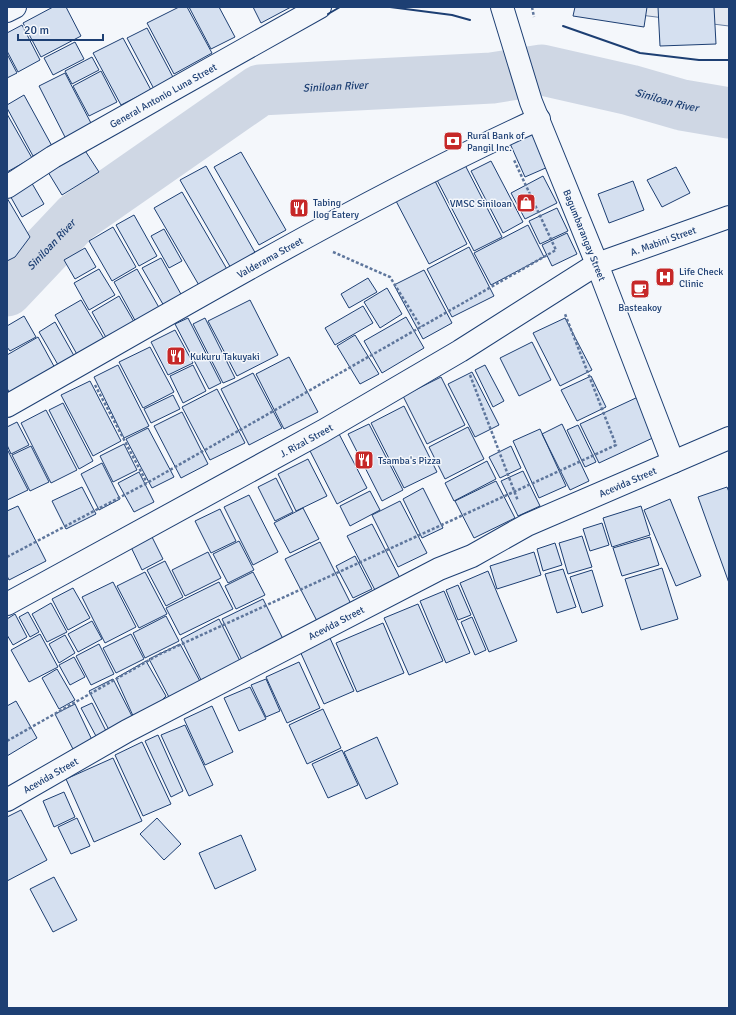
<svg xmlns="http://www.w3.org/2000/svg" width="736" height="1015" viewBox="0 0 736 1015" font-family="Signika,sans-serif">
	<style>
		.parking { fill: #e3e8f0; stroke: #687fa3 }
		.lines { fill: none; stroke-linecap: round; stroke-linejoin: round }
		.river { stroke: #cfd7e4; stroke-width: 51 }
		.building { fill: #d5e0f0; stroke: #1d3f73 }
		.minor-casing { stroke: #1d3f73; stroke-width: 24 }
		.major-casing { stroke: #1d3f73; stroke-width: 24 }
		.path { stroke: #5e769c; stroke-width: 2.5; stroke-dasharray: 3 2; stroke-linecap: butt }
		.minor { stroke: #f4f7fb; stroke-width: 22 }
		.major { stroke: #f4f7fb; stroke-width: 22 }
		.wall { stroke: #1d3f73; stroke-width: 2 }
		.labels { text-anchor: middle; stroke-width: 3; stroke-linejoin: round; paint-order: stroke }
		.street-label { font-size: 10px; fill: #1d3f73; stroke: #f4f7fb }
		.poi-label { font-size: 10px; fill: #1d3f73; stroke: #f4f7fb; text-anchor: start }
		.water-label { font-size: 11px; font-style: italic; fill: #1d3f73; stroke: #f4f7fb }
	</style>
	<rect width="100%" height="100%" fill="#f4f7fb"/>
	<path class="parking" d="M613,7H729V26L632,14Z"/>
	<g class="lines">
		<path class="river" id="s1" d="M7,291L76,218L260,90L492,78L542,70L630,90L682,105L729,113"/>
	</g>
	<path class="building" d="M53,7H66L81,36L41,57L23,23Z
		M179,7H187L212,53L174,74L147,23Z
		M189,7H219L235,37L211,49Z
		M253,7H291L261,23Z
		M575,7H647L644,27L573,16Z
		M658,7H714L716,44L660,46Z
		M22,25L40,60L18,72L7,51V33Z
		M147,28L174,79L154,89L127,38Z
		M123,38L151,90L121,105L93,53Z
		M75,42L84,59L53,75L44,58Z
		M7,54L17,73L7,78Z
		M92,57L99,70L72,84L65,71Z
		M101,71L117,102L89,116L73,86Z
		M65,73L92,125L66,139L39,86Z
		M24,95L52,146L33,156L7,108V105Z
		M7,114L32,158L7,172Z
		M531,129L548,167L525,177L508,139Z
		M84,149L99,172L62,195L48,172Z
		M241,152L286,230L259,245L214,167Z
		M491,161L523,222L503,233L471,171Z
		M465,165L502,237L474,251L437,180Z
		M206,166L257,256L232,270L180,180Z
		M676,167L690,193L662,207L647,180Z
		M543,176L557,203L525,219L511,193Z
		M30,180L44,204L22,217L8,192Z
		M435,181L467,244L429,264L396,201Z
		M633,181L644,210L609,223L598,194Z
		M182,192L228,271L200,287L154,208Z
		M7,198L30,237L15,257L7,261Z
		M557,208L568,231L540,244L529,221Z
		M134,215L157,256L139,266L116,225Z
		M528,225L544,257L491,285L474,253Z
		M113,227L136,267L112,281L89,241Z
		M164,229L182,261L169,268L151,236Z
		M567,233L577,254L552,266L542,245Z
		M469,247L494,296L452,317L427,269Z
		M85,248L96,267L75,279L64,260Z
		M161,258L182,296L164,306L142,268Z
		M99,269L115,295L89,310L74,283Z
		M137,269L161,311L137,324L114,282Z
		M424,270L452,323L423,339L394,285Z
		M368,278L377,292L349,308L341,294Z
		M387,288L402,314L380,328L364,302Z
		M119,296L137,327L109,343L92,312Z
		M81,300L106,342L79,358L55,315Z
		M250,300L278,355L237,376L208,321Z
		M363,306L373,323L335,345L325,328Z
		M24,316L36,337L10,351L7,347V326Z
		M406,317L424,348L382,373L364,341Z
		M188,318L221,383L209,389L175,324Z
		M205,318L235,378L223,383L193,324Z
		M565,318L592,370L560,386L533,333Z
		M55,322L77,361L61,370L39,332Z
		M175,330L193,363L168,375L151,342Z
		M355,335L379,374L360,384L337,346Z
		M38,337L56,370L11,396L7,388V355Z
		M532,342L551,380L519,396L500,358Z
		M150,347L174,392L143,408L119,362Z
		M289,357L318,412L284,429L256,374Z
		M118,365L149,426L124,438L94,377Z
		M193,365L206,391L183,403L170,376Z
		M485,365L504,401L493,407L475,370Z
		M472,372L499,425L475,437L448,384Z
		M253,373L282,428L249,445L221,389Z
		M591,376L606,407L577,421L561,390Z
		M441,377L465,425L427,444L403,396Z
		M90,381L121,441L93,456L61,395Z
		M217,389L245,443L210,460L182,407Z
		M173,395L180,409L151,423L144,409Z
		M638,397L657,436L599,463L580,424Z
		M63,403L93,461L79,469L49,410Z
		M404,406L437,472L404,488L371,423Z
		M46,410L77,470L51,483L21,423Z
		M182,412L208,464L181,478L154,426Z
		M17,422L29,445L11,454L7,445V427Z
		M369,424L403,490L382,501L348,434Z
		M562,424L589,481L570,490L542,434Z
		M578,425L596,462L585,467L567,430Z
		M468,427L484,459L445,479L429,447Z
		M148,428L174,477L152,488L126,439Z
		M540,429L566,486L539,498L513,441Z
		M337,430L367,488L337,504L307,445Z
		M124,444L137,470L113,482L100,456Z
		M31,446L49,482L30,491L12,455Z
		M511,446L521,468L500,478L489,457Z
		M7,449L28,490L7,500Z
		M308,459L327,496L296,511L278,474Z
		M487,461L496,479L454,501L445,483Z
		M102,463L120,499L99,510L81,474Z
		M523,471L540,506L518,516L501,481Z
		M139,472L154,502L134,512L118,483Z
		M276,478L293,512L275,521L258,487Z
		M496,481L515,518L474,538L455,501Z
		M82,487L96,514L66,529L52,501Z
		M727,487L729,492V583L698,497Z
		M423,488L443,528L422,538L403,499Z
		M370,491L380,510L350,526L340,506Z
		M249,495L278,552L253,565L224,507Z
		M670,499L701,576L676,586L644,510Z
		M400,501L427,553L398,567L372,515Z
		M18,506L46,561L9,580L7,576V511Z
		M641,506L650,535L612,547L603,518Z
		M303,508L319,539L290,553L274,523Z
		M220,509L236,541L211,553L195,521Z
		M602,523L609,545L590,551L583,529Z
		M372,524L402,582L377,594L347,536Z
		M150,533L163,559L142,570L129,543Z
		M582,536L592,567L568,574L559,543Z
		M650,537L659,565L622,576L613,548Z
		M239,541L254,570L228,583L213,554Z
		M320,542L351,604L317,621L285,559Z
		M555,543L562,565L543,571L537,549Z
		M208,552L221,578L185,596L172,570Z
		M534,552L541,575L497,589L490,566Z
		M355,556L372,589L353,598L336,566Z
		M165,561L183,597L166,606L147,570Z
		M662,568L678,619L641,630L625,579Z
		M563,569L576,607L557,613L545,574Z
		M592,570L603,606L582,613L570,577Z
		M488,571L517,641L489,652L460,583Z
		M145,572L167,614L139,628L117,586Z
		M253,572L265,595L236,609L225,586Z
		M113,582L136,627L105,643L82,597Z
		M219,582L233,609L180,635L166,608Z
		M458,585L471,615L458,620L446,590Z
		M73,588L90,618L68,630L52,599Z
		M444,591L470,653L446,663L420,601Z
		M263,599L283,639L242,660L222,619Z
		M51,603L67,632L47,642L32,614Z
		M418,604L443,661L409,675L384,618Z
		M28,612L39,632L30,637L19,617Z
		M15,614L27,637L13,645L7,635V619Z
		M166,616L179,641L145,658L133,633Z
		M472,617L486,650L475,655L461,622Z
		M219,619L242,665L203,684L181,639Z
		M92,621L102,639L78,652L68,634Z
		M383,623L404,673L357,692L336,643Z
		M40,634L58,667L29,682L11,650Z
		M131,634L144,659L116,673L103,648Z
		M65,635L75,653L59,663L49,644Z
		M329,636L354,691L324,704L299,649Z
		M99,644L114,674L91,685L76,656Z
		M180,644L202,685L171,701L149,659Z
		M74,657L85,677L70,685L59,665Z
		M146,661L166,696L140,723L134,718L116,678Z
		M299,662L320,708L287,723L266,677Z
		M57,669L75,700L59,709L42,678Z
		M113,679L133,718L109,730L89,691Z
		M266,679L280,711L266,717L251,685Z
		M250,687L266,719L239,731L224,698Z
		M16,701L37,738L7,756V706Z
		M92,703L107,733L97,738L81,708Z
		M75,704L93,742L74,751L55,714Z
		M212,706L233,752L205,765L184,719Z
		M323,709L341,748L307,764L289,725Z
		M185,725L213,785L189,796L161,735Z
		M158,735L183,791L171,797L145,741Z
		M377,737L398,784L366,799L344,752Z
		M142,742L171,804L143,816L115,755Z
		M342,750L358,785L328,798L312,764Z
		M113,758L142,821L94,842L66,779Z
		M64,792L75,817L54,827L43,801Z
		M21,810L47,860L7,881V817Z
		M77,818L90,846L71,854L58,827Z
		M157,818L181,844L164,860L140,834Z
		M241,835L256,870L215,889L199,853Z
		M54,877L77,920L53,932L30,889Z"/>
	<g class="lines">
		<defs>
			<g id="minor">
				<path id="s2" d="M7,187L53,157L320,7"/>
				<path id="s3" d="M7,406C182,307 356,203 539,119"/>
				<path id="s4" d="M673,462L597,264L729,217"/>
				<path id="s5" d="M7,800L127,731L439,569L472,556L527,525L729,438"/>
			</g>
			<g id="major">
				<path d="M7,11L15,7"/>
				<path id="s6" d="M7,604L323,431L460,351L597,264L531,102L502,7"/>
			</g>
		</defs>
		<use href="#minor" class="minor-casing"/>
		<use href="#major" class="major-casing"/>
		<path class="path" d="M532,7L534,17
			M333,252L390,277L421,327
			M470,375L518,501
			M95,385L147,483
			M7,557L147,483L556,250L514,160
			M7,741L160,654L616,445L565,314"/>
		<use href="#minor" class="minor"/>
		<use href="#major" class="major"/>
		<path class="wall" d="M390,7L452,15L470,20
			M328,14L340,7
			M563,26L640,53L699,60H729"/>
	</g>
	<defs>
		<symbol id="bank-square" viewBox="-11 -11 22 22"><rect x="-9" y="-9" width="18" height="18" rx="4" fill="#c62828" stroke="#f4f7fb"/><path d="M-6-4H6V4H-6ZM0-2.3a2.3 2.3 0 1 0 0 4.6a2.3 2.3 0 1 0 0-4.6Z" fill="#fff"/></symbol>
		<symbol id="shop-square" viewBox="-11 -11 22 22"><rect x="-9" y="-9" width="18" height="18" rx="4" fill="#c62828" stroke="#f4f7fb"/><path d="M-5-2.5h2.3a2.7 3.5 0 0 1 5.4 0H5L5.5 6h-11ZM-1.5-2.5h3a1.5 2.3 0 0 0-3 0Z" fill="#fff"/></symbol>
		<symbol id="restaurant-square" viewBox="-11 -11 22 22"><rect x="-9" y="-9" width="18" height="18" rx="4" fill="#c62828" stroke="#f4f7fb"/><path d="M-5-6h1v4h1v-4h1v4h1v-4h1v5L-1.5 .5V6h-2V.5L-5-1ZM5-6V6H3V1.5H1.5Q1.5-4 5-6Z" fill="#fff"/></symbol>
		<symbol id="hospital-square" viewBox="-11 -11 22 22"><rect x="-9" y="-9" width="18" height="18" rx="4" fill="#c62828" stroke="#f4f7fb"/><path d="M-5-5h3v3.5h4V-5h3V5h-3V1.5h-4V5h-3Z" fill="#fff"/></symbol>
		<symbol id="cafe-square" viewBox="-11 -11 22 22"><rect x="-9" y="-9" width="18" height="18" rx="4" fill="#c62828" stroke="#f4f7fb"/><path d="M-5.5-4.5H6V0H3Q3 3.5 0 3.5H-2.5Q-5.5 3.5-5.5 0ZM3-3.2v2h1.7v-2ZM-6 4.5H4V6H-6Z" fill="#fff"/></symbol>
	</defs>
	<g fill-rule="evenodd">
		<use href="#bank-square" x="442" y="130" width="22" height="22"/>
		<use href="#shop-square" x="515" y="192" width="22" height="22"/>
		<use href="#restaurant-square" x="288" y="197" width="22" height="22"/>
		<use href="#hospital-square" x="654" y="266" width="22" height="22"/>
		<use href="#cafe-square" x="629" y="278" width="22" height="22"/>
		<use href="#restaurant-square" x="165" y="345" width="22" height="22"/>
		<use href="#restaurant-square" x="353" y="449" width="22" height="22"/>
	</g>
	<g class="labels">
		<g class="street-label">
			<text dy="4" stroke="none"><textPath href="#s2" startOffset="181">General Antonio Luna Street</textPath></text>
			<text transform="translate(585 235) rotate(68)" y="4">Bagumbarangay Street</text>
			<text dy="4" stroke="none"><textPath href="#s4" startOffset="282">A. Mabini Street</textPath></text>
			<text dy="4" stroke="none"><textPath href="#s3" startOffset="302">Valderama Street</textPath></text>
			<text dy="4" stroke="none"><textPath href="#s6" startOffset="341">J. Rizal Street</textPath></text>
			<text dy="4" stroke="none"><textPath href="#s5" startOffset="698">Acevida Street</textPath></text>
			<text dy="4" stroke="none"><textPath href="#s5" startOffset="374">Acevida Street</textPath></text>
			<text dy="4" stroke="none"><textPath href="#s5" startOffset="50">Acevida Street</textPath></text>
		</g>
		<g class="poi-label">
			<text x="467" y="139">Rural Bank of<tspan x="467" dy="12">Pangil Inc.</tspan></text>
			<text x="313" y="206">Tabing<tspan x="313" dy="12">Ilog Eatery</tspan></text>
			<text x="512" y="207" text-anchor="end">VMSC Siniloan</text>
			<text x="679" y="275">Life Check<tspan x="679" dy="12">Clinic</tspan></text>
			<text x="640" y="311" text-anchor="middle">Basteakoy</text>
			<text x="190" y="360">Kukuru Takuyaki</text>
			<text x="378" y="464">Tsamba's Pizza</text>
		</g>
		<g class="water-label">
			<text dy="4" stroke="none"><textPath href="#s1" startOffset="400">Siniloan River</textPath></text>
			<text dy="4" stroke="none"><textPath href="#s1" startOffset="736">Siniloan River</textPath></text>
			<text dy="4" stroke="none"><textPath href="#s1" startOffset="64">Siniloan River</textPath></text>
		</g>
	</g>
	<rect width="736" height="1015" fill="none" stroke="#1d3f73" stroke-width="16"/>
	<path d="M18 34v6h85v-6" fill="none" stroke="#1d3f73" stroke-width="2"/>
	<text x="24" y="34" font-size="12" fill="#1d3f73" stroke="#f4f7fb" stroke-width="3" paint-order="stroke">20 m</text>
</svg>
